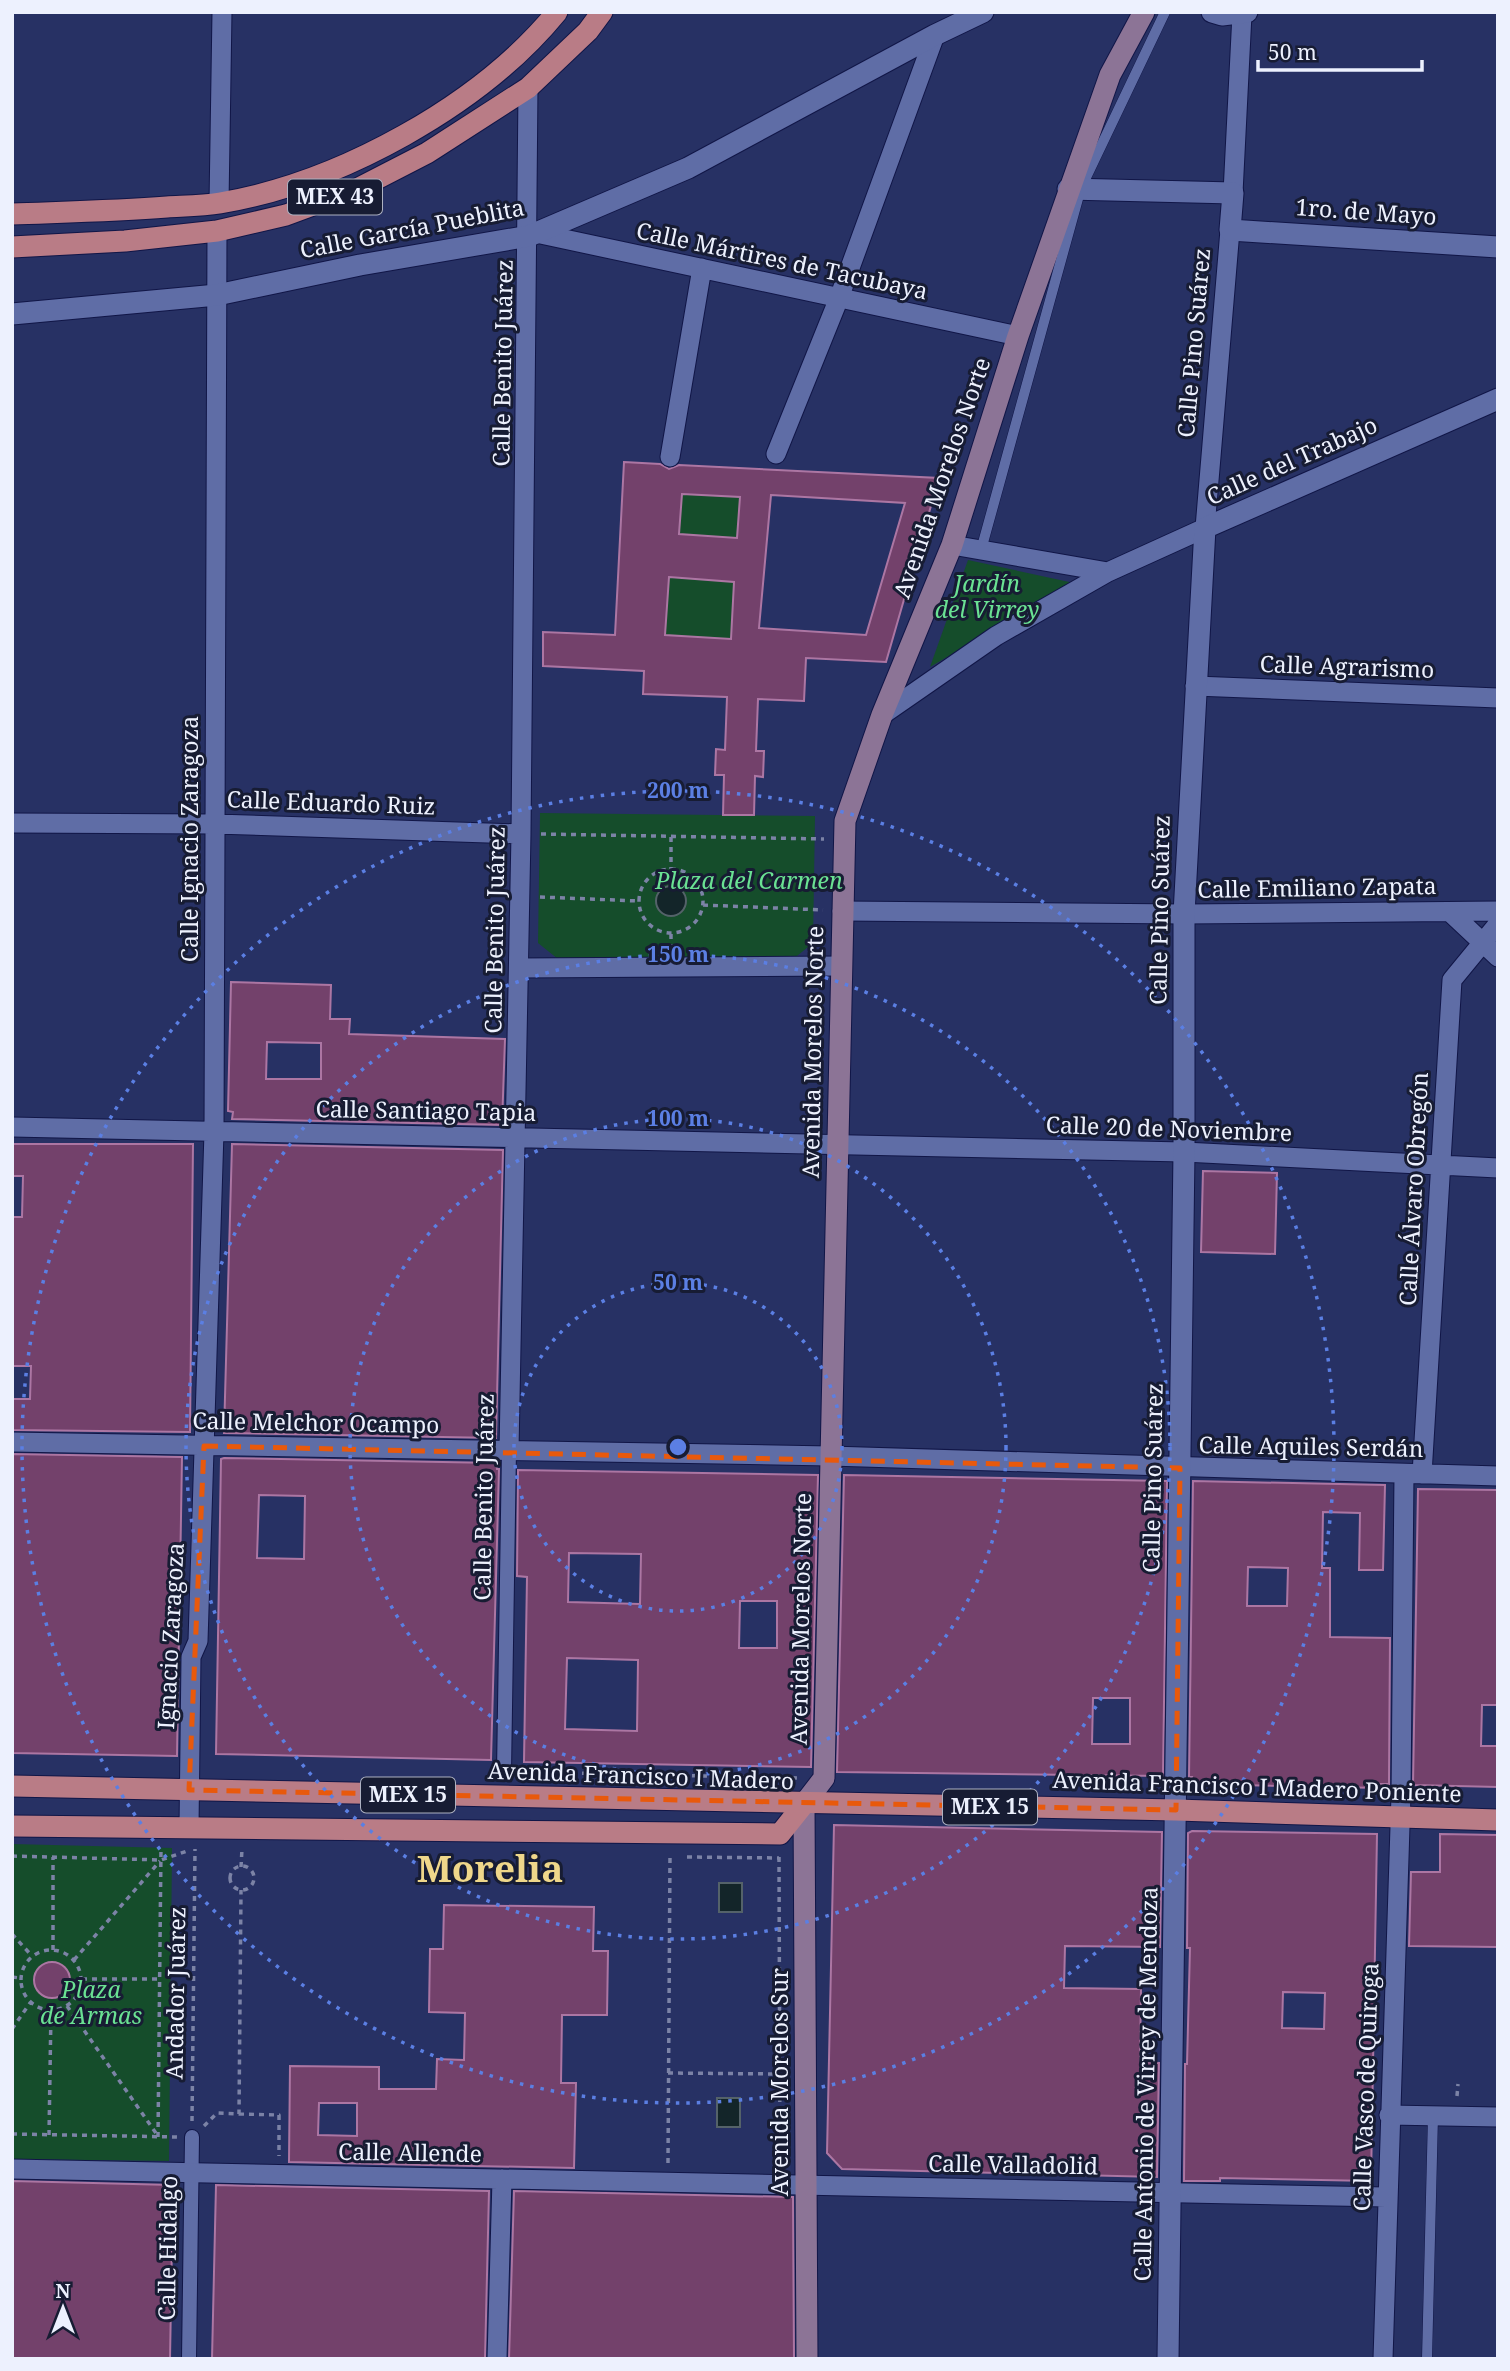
<svg xmlns="http://www.w3.org/2000/svg" width="1510" height="2371" viewBox="0 0 1510 2371" font-family="'Noto Serif',serif">
	<style>
		.green { fill: #154d2b; fill-rule: evenodd }
		.water { fill: #132529; stroke: #546269; stroke-width: 2 }
		.building { fill: #73416b; stroke: #ac76a3; stroke-width: 2; fill-rule: evenodd }
		.lines { fill: none; stroke-linecap: round; stroke-linejoin: round }
		.service-casing { stroke: #111647; stroke-width: 11 }
		.pedestrian-casing { stroke: #111647; stroke-width: 16 }
		.minor-casing { stroke: #111647; stroke-width: 21 }
		.tertiary-casing { stroke: #111647; stroke-width: 23 }
		.secondary-casing { stroke: #111647; stroke-width: 23 }
		.primary-casing { stroke: #111647; stroke-width: 23 }
		.path { stroke: #7c83a6; stroke-width: 3.5; stroke-dasharray: 5 5; stroke-linecap: butt }
		.service { stroke: #5f6da6; stroke-width: 10 }
		.pedestrian { stroke: #5f6da6; stroke-width: 14 }
		.minor { stroke: #5f6da6; stroke-width: 19 }
		.tertiary { stroke: #5f6da6; stroke-width: 21 }
		.secondary { stroke: #8c7496; stroke-width: 21 }
		.primary { stroke: #b97c86; stroke-width: 21 }
		.marked { fill: none; stroke: #e8590c; stroke-width: 5; stroke-dasharray: 14 9; stroke-linejoin: round }
		.ring { fill: none; stroke: #5b7fe3; stroke-width: 3.5; stroke-dasharray: 3.5 7 }
		.labels { text-anchor: middle; stroke-width: 6; stroke-linejoin: round; paint-order: stroke }
		.shield { fill: #171c33; stroke: #adb1c1; stroke-width: 2 }
		.shield-label { font-size: 21px; font-weight: bold; fill: #edf1fe }
		.street-label { font-size: 23px; fill: #edf1fe; stroke: #171c33 }
		.park-label { font-size: 23px; font-style: italic; fill: #6ae293; stroke: #171c33 }
		.town-label { font-size: 37px; font-weight: bold; fill: #efd78a; stroke: #171c33 }
		.centre { fill: #5b7fe3; stroke: #171c33; stroke-width: 3.5 }
		.ring-label { font-size: 21px; text-anchor: middle; font-weight: bold; fill: #5b7fe3; stroke: #171c33; stroke-width: 6; stroke-linejoin: round; paint-order: stroke }
	</style>
	<rect width="100%" height="100%" fill="#273164"/>
	<path class="green" d="M682,494L740,497L737,538L679,534Z
		M968,560L1074,583L930,667Z
		M669,577L734,582L731,639L665,635Z
		M540,813L815,816L813,943L792,960L558,959L538,943ZM670,887L680,889L677,915L663,914L656,902L659,893Z
		M12,1844L172,1848L169,2161L12,2159Z"/>
	<path class="water" d="M656 901a15 15 0 1 1 30 0a15 15 0 1 1-30 0Z
		M719,1883H742V1912H719Z
		M717,2098H740V2127H717Z"/>
	<path class="building" d="M624,462L660,464L669,469L679,465L939,478L886,662L806,658L804,701L758,699L756,751H764L763,777L755,776L754,815H723L724,775H715L716,749L725,750L727,697L643,694L644,671L543,666V632L615,635ZM682,494L740,497L737,538L679,534ZM771,495L905,503L866,635L759,628ZM669,577L734,582L731,639L665,635Z
		M231,982L331,985L330,1019H350L349,1034L505,1039L502,1125L232,1119L233,1112L228,1111ZM267,1042L321,1043V1079H266Z
		M12,1144H193L190,1432L12,1430V1399H30L31,1366H12V1217H22L23,1176H12Z
		M232,1144L503,1150L496,1438L224,1433Z
		M1203,1171L1277,1173L1275,1254L1201,1252Z
		M12,1454L182,1457L177,1756L12,1753Z
		M224,1458L496,1463L497,1469H499L491,1760L216,1754L221,1459ZM259,1495L305,1496L304,1559L257,1558Z
		M518,1470L818,1475L811,1767L524,1762L527,1577L517,1576ZM569,1553L641,1554L640,1604L568,1602ZM740,1601H777V1648H739ZM567,1658L638,1660L637,1731L565,1729Z
		M844,1475L1167,1481L1163,1776L837,1772ZM1093,1698H1130V1744H1092Z
		M1193,1481L1385,1485L1383,1570H1359L1360,1513L1323,1512L1322,1568H1330V1637L1390,1638L1389,1784H1380V1788L1191,1784L1192,1777H1189ZM1248,1567L1288,1568L1287,1606H1247Z
		M1418,1489L1498,1490V1705H1482L1481,1746H1498V1787L1413,1785Z
		M834,1825L1162,1832L1160,1947L1065,1946L1064,1988L1141,1989L1140,2062L1159,2063L1157,2177L842,2169L827,2153Z
		M1192,1831L1377,1834L1371,2181L1220,2178V2181H1184L1185,2064H1187L1190,1948H1187L1188,1833ZM1283,1992L1325,1993L1324,2029L1282,2028Z
		M1440,1834L1498,1835V1947L1409,1946L1411,1872H1440Z
		M444,1905L594,1907L593,1951H608L607,2015H562L561,2083H576L574,2168L289,2162L290,2066L379,2067V2089H436L437,2059L464,2060L465,2013L429,2012L430,1949H443ZM319,2103H357V2136L318,2135Z
		M34 1980a18 18 0 1 1 36 0a18 18 0 1 1-36 0Z
		M12,2181L173,2185L170,2359H12Z
		M216,2185L489,2191L485,2359H212Z
		M514,2191L793,2197L794,2359H509Z"/>
	<g class="lines">
		<defs>
			<path id="service" d="M981,550L1081,188L1165,12
				M1427,2359L1433,2116"/>
			<path id="pedestrian" d="M504,1772L509,1450
				M189,2359L192,2137"/>
			<path id="minor" d="M1233,193L1242,14
				M219,203L222,12
				M536,233L1018,336
				M776,454L839,298L935,35
				M670,457L702,268
				M952,545L1108,572
				M1195,686L1498,698
				M882,715L996,636L1108,572L1205,528L1230,230
				M12,823L215,824L521,834
				M842,911L1184,914L1498,911
				M1450,912L1498,957
				M519,968L842,966
				M12,1127L1184,1152L1498,1168
				M12,1442L830,1456L1498,1476
				M509,1450L521,834L528,88
				M1422,1474L1452,980L1498,924
				M189,1828L191,1657L198,1641L214,1132L217,231
				M1389,2115L1498,2117
				M12,2169L1386,2197
				M497,2359L502,2179
				M1383,2359L1401,1795L1404,1474"/>
			<path id="tertiary" d="M1212,12L1222,15L1247,12
				M1068,189L1233,193L1230,230L1498,247
				M12,314L217,295L360,265L529,236L688,168L935,35L983,12
				M1168,2359L1184,1152V914L1205,528L1498,399"/>
			<path id="secondary" d="M807,2359L804,1804L824,1778L845,821L882,715L952,545L1018,336L1110,75L1144,12"/>
			<path id="primary" d="M12,214C64,212 115,211 167,207C184,206 203,206 220,203C339,183 480,106 557,12
				M12,247L125,241L217,231L286,215L359,188L427,153L528,88L588,31L602,12
				M12,1786L1176,1810L1498,1820
				M12,1826L780,1834L804,1804"/>
		</defs>
		<use href="#service" class="service-casing"/>
		<use href="#pedestrian" class="pedestrian-casing"/>
		<use href="#minor" class="minor-casing"/>
		<use href="#tertiary" class="tertiary-casing"/>
		<use href="#secondary" class="secondary-casing"/>
		<use href="#primary" class="primary-casing"/>
		<path class="path" d="M541,834L824,839
			M671,837V869
			M639 901a32 32 0 1 1 64 0a32 32 0 1 1-64 0Z
			M540,897L639,901
			M703,905L823,910
			M671,949V933
			M525,1775V1772L798,1778
			M12,1856L161,1860L190,1850
			M687,1857L779,1858
			M779,1857L780,2164
			M230 1878a12 12 0 1 1 24 0a12 12 0 1 1-24 0Z
			M241,1867L242,1849
			M12,1934L32,1956
			M21 1980a30 30 0 1 1 60 0a30 30 0 1 1-60 0Z
			M53,1950V1857
			M74,1960L160,1861
			M12,1977L20,1978
			M82,1979H160
			M67,2006L158,2136
			M12,2029L30,2003
			M668,2073L780,2074
			M1457,2096L1458,2084
			M239,2114L279,2115V2156
			M192,2121L195,1849
			M204,2126L217,2113L239,2114L241,1890
			M12,2134L177,2137
			M49,2135L51,2011
			M158,2137L161,1848
			M668,2163L670,1856"/>
		<use href="#service" class="service"/>
		<use href="#pedestrian" class="pedestrian"/>
		<use href="#minor" class="minor"/>
		<use href="#tertiary" class="tertiary"/>
		<use href="#secondary" class="secondary"/>
		<use href="#primary" class="primary"/>
	</g>
	<path class="marked" d="M204,1446L1180,1468L1176,1810L189,1790Z"/>
	<g class="ring">
		<circle cx="678" cy="1447" r="164"/>
		<circle cx="678" cy="1447" r="328"/>
		<circle cx="678" cy="1447" r="492"/>
		<circle cx="678" cy="1447" r="656"/>
	</g>
	<g class="labels">
		<g class="shield">
			<rect x="288" y="179.5" width="94" height="35" rx="5"/>
			<rect x="361" y="1777.5" width="94" height="35" rx="5"/>
			<rect x="943" y="1789.5" width="94" height="35" rx="5"/>
		</g>
		<g class="shield-label">
			<text x="335" y="204">MEX 43</text>
			<text x="408" y="1802">MEX 15</text>
			<text x="990" y="1814">MEX 15</text>
		</g>
		<g class="street-label">
			<text transform="translate(1366 212) rotate(4)" y="8">1ro. de Mayo</text>
			<text transform="translate(412 229) rotate(-11)" y="8">Calle García Pueblita</text>
			<text transform="translate(782 261) rotate(12)" y="8">Calle Mártires de Tacubaya</text>
			<text transform="translate(1194 343) rotate(-85)" y="8">Calle Pino Suárez</text>
			<text transform="translate(503 363) rotate(-89)" y="8">Calle Benito Juárez</text>
			<text transform="translate(1292 461) rotate(-24)" y="8">Calle del Trabajo</text>
			<text transform="translate(942 478) rotate(-71)" y="8">Avenida Morelos Norte</text>
			<text transform="translate(1347 667) rotate(2)" y="8">Calle Agrarismo</text>
			<text transform="translate(331 803) rotate(2)" y="8">Calle Eduardo Ruiz</text>
			<text transform="translate(190 839) rotate(-90)" y="8">Calle Ignacio Zaragoza</text>
			<text transform="translate(1317 888) rotate(-1)" y="8">Calle Emiliano Zapata</text>
			<text transform="translate(1160 910) rotate(-89)" y="8">Calle Pino Suárez</text>
			<text transform="translate(495 930) rotate(-89)" y="8">Calle Benito Juárez</text>
			<text transform="translate(813 1052) rotate(-89)" y="8">Avenida Morelos Norte</text>
			<text transform="translate(426 1111) rotate(1)" y="8">Calle Santiago Tapia</text>
			<text transform="translate(1169 1129) rotate(2)" y="8">Calle 20 de Noviembre</text>
			<text transform="translate(1414 1189) rotate(-87)" y="8">Calle Álvaro Obregón</text>
			<text transform="translate(316 1423) rotate(1)" y="8">Calle Melchor Ocampo</text>
			<text transform="translate(1311 1447) rotate(1)" y="8">Calle Aquiles Serdán</text>
			<text transform="translate(1153 1478) rotate(-89)" y="8">Calle Pino Suárez</text>
			<text transform="translate(484 1497) rotate(-89)" y="8">Calle Benito Juárez</text>
			<text transform="translate(801 1619) rotate(-89)" y="8">Avenida Morelos Norte</text>
			<text transform="translate(171 1636) rotate(-87)" y="8">Ignacio Zaragoza</text>
			<text transform="translate(641 1776) rotate(2)" y="8">Avenida Francisco I Madero</text>
			<text transform="translate(1257 1787) rotate(2)" y="8">Avenida Francisco I Madero Poniente</text>
			<text transform="translate(176 1993) rotate(-89)" y="8">Andador Juárez</text>
			<text transform="translate(780 2082) rotate(-90)" y="8">Avenida Morelos Sur</text>
			<text transform="translate(1146 2084) rotate(-89)" y="8">Calle Antonio de Virrey de Mendoza</text>
			<text transform="translate(1366 2087) rotate(-88)" y="8">Calle Vasco de Quiroga</text>
			<text transform="translate(410 2153) rotate(1)" y="8">Calle Allende</text>
			<text transform="translate(1013 2165) rotate(1)" y="8">Calle Valladolid</text>
			<text transform="translate(168 2248) rotate(-89)" y="8">Calle Hidalgo</text>
		</g>
		<g class="park-label">
			<text x="987" y="592">Jardín<tspan x="987" dy="26">del Virrey</tspan></text>
			<text x="749" y="889">Plaza del Carmen</text>
			<text x="91" y="1998">Plaza<tspan x="91" dy="26">de Armas</tspan></text>
		</g>
		<g class="town-label">
			<text x="490" y="1882">Morelia</text>
		</g>
	</g>
	<circle cx="678" cy="1447" r="10" class="centre"/>
	<g class="ring-label">
		<text x="678" y="798">200 m</text>
		<text x="678" y="962">150 m</text>
		<text x="678" y="1126">100 m</text>
		<text x="678" y="1290">50 m</text>
	</g>
	<rect width="1510" height="2371" fill="none" stroke="#edf1fe" stroke-width="28"/>
	<g transform="translate(63 2308)" stroke="#171c33" stroke-width="5" paint-order="stroke">
	<path d="M0-5L12 26L0 18L-12 26Z" fill="#edf1fe"/>
	<text y="-10" font-size="19" font-weight="bold" text-anchor="middle" fill="#edf1fe">N</text>
	</g>
	<path d="M1258 60v10h164v-10" fill="none" stroke="#edf1fe" stroke-width="3.5"/>
	<text x="1268" y="60" font-size="21" fill="#edf1fe" stroke="#171c33" stroke-width="5" paint-order="stroke">50 m</text>
</svg>
